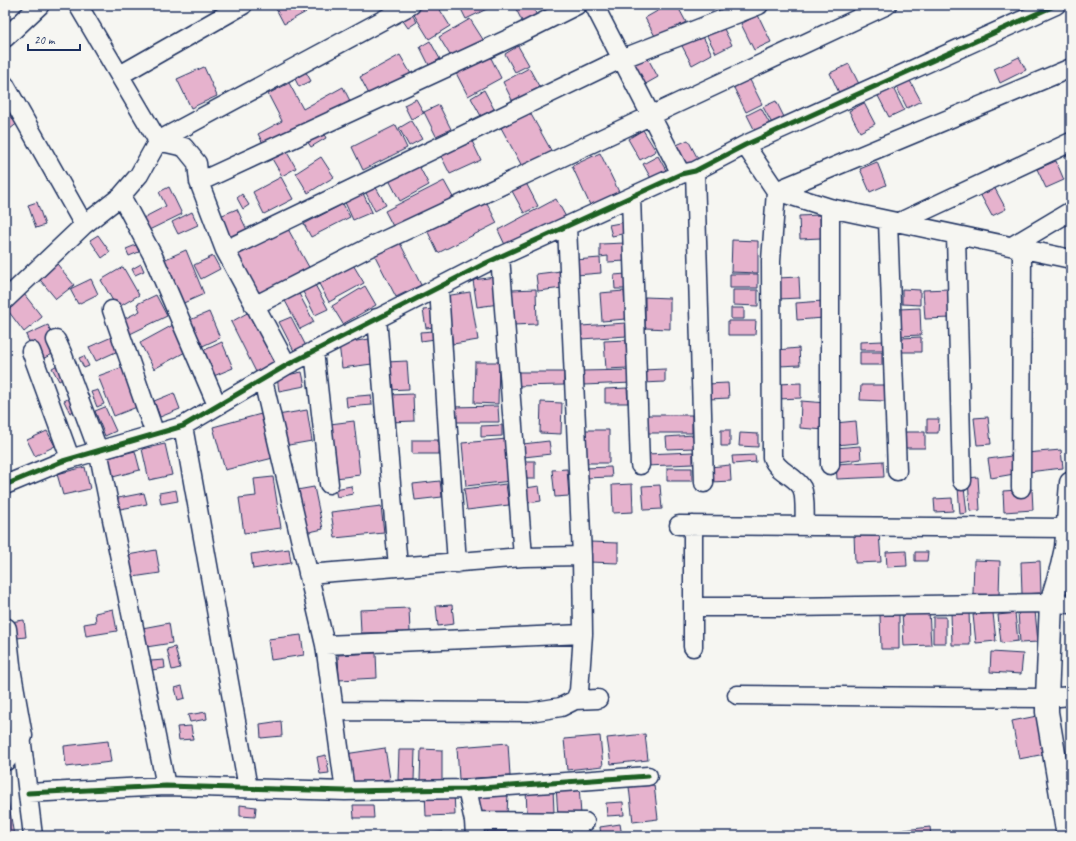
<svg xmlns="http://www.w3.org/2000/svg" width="1076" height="841" viewBox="0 0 1076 841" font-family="Caveat,sans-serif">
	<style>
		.building { fill: #e6b2cd; stroke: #1b2f5e }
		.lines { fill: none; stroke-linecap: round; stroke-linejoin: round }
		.minor-casing { stroke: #1b2f5e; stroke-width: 21 }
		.tertiary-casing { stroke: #1b2f5e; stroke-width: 25 }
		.minor { stroke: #f6f6f2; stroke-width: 18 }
		.tertiary { stroke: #f6f6f2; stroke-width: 22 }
		.cycleway-casing { stroke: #f6f6f2; stroke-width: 8 }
		.cycleway { stroke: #1b5e20; stroke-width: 5 }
	</style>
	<rect width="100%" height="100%" fill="#f6f6f2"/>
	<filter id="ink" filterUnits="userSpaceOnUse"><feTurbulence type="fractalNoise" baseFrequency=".025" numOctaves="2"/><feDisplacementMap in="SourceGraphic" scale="8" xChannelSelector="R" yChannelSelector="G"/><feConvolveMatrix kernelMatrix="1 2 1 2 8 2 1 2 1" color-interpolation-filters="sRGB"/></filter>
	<g filter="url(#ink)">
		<path class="building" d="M274,5H302L306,12L284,24Z
			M425,5H437L450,26L429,39L413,13Z
			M459,5H492L493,6L466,19Z
			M514,5H532L538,18L524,25Z
			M668,5H677L686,22L656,38L645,18Z
			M408,9L417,22L408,28L399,15Z
			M758,15L771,42L754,50L741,24Z
			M470,19L484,41L453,60L439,37Z
			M721,23L732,45L716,53L705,32Z
			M701,33L712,54L692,65L681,44Z
			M430,41L440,59L429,65L420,47Z
			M518,46L529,65L515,72L505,54Z
			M400,55L411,74L370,96L360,77Z
			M646,55L658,77L642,86L630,63Z
			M490,56L501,78L468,96L456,73Z
			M1019,57L1026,70L1000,83L994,69Z
			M849,64L860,86L840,95L830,73Z
			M204,67L217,96L191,108L177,79Z
			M303,67L311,81L299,87L292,73Z
			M529,68L540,88L513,102L503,82Z
			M749,78L762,104L746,112L733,86Z
			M909,79L921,101L907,108L896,86Z
			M289,83L303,109L343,87L350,101L265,147L258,134L282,121L268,94Z
			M892,86L904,110L889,117L877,94Z
			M484,90L494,109L481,116L471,98Z
			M416,99L424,113L411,119L404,105Z
			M776,101L787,123L775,129L763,107Z
			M864,103L875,124L860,132L849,111Z
			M5,105L19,122L5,133Z
			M439,105L451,129L436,136L424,112Z
			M761,108L773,130L758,137L747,115Z
			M528,109L552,152L523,168L499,124Z
			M411,121L422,139L409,146L399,128Z
			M396,125L407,148L363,170L352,147Z
			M643,130L656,151L640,160L628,139Z
			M323,132L326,138L311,147L307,141Z
			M471,139L481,160L450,174L440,154Z
			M688,140L698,159L682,167L672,147Z
			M285,149L296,168L282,176L271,157Z
			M600,153L620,194L591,207L572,166Z
			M658,156L668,174L653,182L643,164Z
			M321,157L334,177L308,193L296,173Z
			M1056,161L1064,180L1046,188L1037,169Z
			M877,162L886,185L870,192L860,169Z
			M418,164L429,185L400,201L389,180Z
			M281,177L293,199L264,214L253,192Z
			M444,181L455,201L396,232L385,211Z
			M526,183L538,206L524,213L512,191Z
			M374,184L386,205L375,211L364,189Z
			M993,185L1006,209L992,216L979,192Z
			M169,187L182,214L149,230L143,218L166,206L159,192Z
			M361,189L372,212L353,220L343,198Z
			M242,194L249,205L243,209L237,198Z
			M556,199L566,217L507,249L498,230Z
			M486,201L497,223L438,253L427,230Z
			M37,202L45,225L36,228L28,205Z
			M343,204L350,217L311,237L304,224Z
			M237,209L248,232L231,240L220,216Z
			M192,212L198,225L178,234L172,222Z
			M820,215L821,238L800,239L799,216Z
			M625,222L627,233L612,236L609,225Z
			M288,229L310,269L258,296L236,256Z
			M98,235L110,252L102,258L90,240Z
			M732,240L758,241V273L731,272Z
			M399,241L421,285L396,297L374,254Z
			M625,243L626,261L608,262V256L600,257V244Z
			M136,245L139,252L129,256L126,249Z
			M186,250L204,294L179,305L161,261Z
			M213,256L220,269L201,279L194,265Z
			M600,258L601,273L576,275L575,260Z
			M54,260L74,285L56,299L36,275Z
			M352,263L364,283L329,302L318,282Z
			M141,264L144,271L135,275L132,269Z
			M123,267L139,295L117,308L101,280Z
			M561,271L563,288L538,291L536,274Z
			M626,274L627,289H615L614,275Z
			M730,274H758V288H730Z
			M495,277L499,304L477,307L473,280Z
			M799,277L800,298L778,299L777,278Z
			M91,279L98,294L78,304L70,289Z
			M313,281L328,309L315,315L301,288Z
			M365,286L376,305L343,324L332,306Z
			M536,289L537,324L513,325L512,290Z
			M902,289L920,290V305L902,304Z
			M949,289L951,318L925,319L923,290Z
			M297,290L314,322L300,329L283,297Z
			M733,290H758V306L733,305Z
			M624,291L626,319L602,321L600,293Z
			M470,292L478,340L453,344L445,296Z
			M24,294L42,317L24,332L6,308Z
			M156,295L167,316L130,334L122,320L140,311L137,304Z
			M645,297L670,298V329L645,328Z
			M823,301L824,318L797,320L796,303Z
			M731,308H744V319H731Z
			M920,308L921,335L900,336L899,309Z
			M433,309L436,327L426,328L423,310Z
			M209,312L220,338L196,349L185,322Z
			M249,312L274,363L256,372L231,322Z
			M291,317L306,346L294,351L279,322Z
			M728,321H756L755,335H728Z
			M626,323L627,336L581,339V326Z
			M48,325L59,351L38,361L26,335Z
			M173,325L187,351L154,369L140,343Z
			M434,331L435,339L421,341L420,332Z
			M114,336L120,350L96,361L89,347Z
			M921,337V352H902L901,338Z
			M369,339L372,364L342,368L339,344Z
			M626,340L628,368L606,369L604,341Z
			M883,341V350H860V342Z
			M222,342L233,368L209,378L198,353Z
			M799,348L800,365L779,366L777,350Z
			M860,352H882V365H860Z
			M84,356L89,366L84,368L79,358Z
			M407,361L409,389L387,390L386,362Z
			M475,362H499L498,404L474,403Z
			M61,363L68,376L59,381L52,368Z
			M126,366L142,405L114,416L98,376Z
			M665,369V382L643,383V370Z
			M632,370L633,383L583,385L582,371Z
			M302,372L305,386L279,391L277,377Z
			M515,372H564V385L515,386Z
			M728,383L729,398L709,399L707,384Z
			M801,383V398L778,399L777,384Z
			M861,385H885V401L860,400Z
			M627,388L628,403H605V389Z
			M98,390L104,404L97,407L91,392Z
			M174,393L180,409L160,417L154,401Z
			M413,394L414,421L390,422L389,395Z
			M371,395L372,405L347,407L346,397Z
			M71,397L78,409L70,413L64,401Z
			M801,401L826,403L825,430L800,428Z
			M541,402L562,403L561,434L540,433Z
			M498,406L499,422H453L452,407Z
			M105,407L116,431L105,436L95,411Z
			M307,410L312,441L283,446L278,415Z
			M261,414L273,458L225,470L213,427Z
			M645,415H692V433H645Z
			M988,417L991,444L977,445L974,418Z
			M927,419H939L938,433H927Z
			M354,421L360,475L336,478L330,424Z
			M856,421L858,443L836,445L835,423Z
			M502,425V436L481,437V426Z
			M583,430H609V463H583Z
			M721,430H730V446H721Z
			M47,431L55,446L35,456L27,440Z
			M902,432H925V448H902Z
			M740,433L758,434V447L739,446Z
			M693,435L694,448L667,449L666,437Z
			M507,439L511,481L466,486L462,443Z
			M412,440H438V454H412Z
			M549,441L551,454L524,457L523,444Z
			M165,444L172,475L149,480L142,449Z
			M860,446L861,459L837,462L835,448Z
			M1061,450L1063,468L1028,472L1026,453Z
			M135,451L140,470L109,478L104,459Z
			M693,452V464L646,466V454Z
			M755,455L756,462L733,464L732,456Z
			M1011,456L1014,474L991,478L988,459Z
			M522,461H535V479H522Z
			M883,461L884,477L837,479L836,464Z
			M730,465L731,481L711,482L710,467Z
			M85,467L90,489L63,495L57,474Z
			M611,467L612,477L584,478V468Z
			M667,468H692V481H667Z
			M567,469L569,496L555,497L552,470Z
			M273,477L281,528L244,533L239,498L256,496L254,479Z
			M978,477L980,510L970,511L968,478Z
			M440,481L442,497L415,500L413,484Z
			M506,484L509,505L467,510L464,489Z
			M632,484L633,512L613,513L612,485Z
			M660,485L662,509L644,510L642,486Z
			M351,486L353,494L337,497L335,489Z
			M539,486L541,501L528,503L526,488Z
			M314,487L323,529L305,533L297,490Z
			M964,487L967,513L960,514L958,488Z
			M1032,489L1033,510L1004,512L1003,491Z
			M176,490L178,501L161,504L159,493Z
			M144,493L147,504L115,510L113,499Z
			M952,498L953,511L935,512L934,499Z
			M381,506L384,533L335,538L331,512Z
			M879,532L881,562L855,563L854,533Z
			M590,542L618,543V563L589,562Z
			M289,549L291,563L253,569L251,554Z
			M156,550L160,573L126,578L122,556Z
			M906,551L907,566L887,567L886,552Z
			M915,552H928L927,561H915Z
			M974,560L1000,561L999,595L973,594Z
			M1040,561L1041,593L1022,594L1021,562Z
			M452,605L454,624L438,626L436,606Z
			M409,608L410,632L361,633L360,610Z
			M113,609L117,631L86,636L84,624L96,622L95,613Z
			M929,611L931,645L904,646L902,612Z
			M969,611L970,645H952L951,612Z
			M1035,611L1038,642L1020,643L1018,612Z
			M993,613L996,641L976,643L973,615Z
			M1015,613L1018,641L1001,643L998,615Z
			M880,614H899V649H881Z
			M933,617H946V643H933Z
			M24,620L26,637L8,639L10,622Z
			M169,623L172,643L140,648L137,629Z
			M301,635L304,655L271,660L268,639Z
			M175,647L180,668L172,670L167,649Z
			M991,652L1023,654L1021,674L990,672Z
			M376,653L377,678L339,680L338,655Z
			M164,660L165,668L152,670L151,661Z
			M182,686L185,698L178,700L175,688Z
			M206,712L207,719L190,722L188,715Z
			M1037,716L1045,754L1019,759L1012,721Z
			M281,721L282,736L261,738L260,724Z
			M191,726L193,739L179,740L177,727Z
			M645,734L648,760L611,764L607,738Z
			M600,736L603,766L567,770L564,739Z
			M108,741L111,762L66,767L64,746Z
			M508,743L510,776L459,779L457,747Z
			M385,748L390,779L349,785L345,754Z
			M421,749L442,750V781L420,780Z
			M399,750H415L414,780H398Z
			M326,755L329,773L320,774L317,757Z
			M579,785L581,815L558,816L556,786Z
			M654,785L658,819L633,822L629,787Z
			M553,788L554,813L527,814L526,789Z
			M454,790L455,815L426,816L425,791Z
			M7,793L14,836H5V794Z
			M478,793H508L507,814L478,813Z
			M623,802L624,815L607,816L606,803Z
			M240,805L256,807L255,817L240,816Z
			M353,805H373L374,818H354Z
			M510,824L512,836H488L487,827Z
			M620,824L622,836H601L600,827Z
			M930,827L931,836H852Z
			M163,831L164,836H144L143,834Z
			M443,832V836H425L424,833Z
			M580,835V836H559Z"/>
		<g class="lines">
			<defs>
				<path id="minor" d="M78,5L158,141L184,147L197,163L199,182L225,250L287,365
					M594,5L681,174
					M5,38L40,5
					M120,75L243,5
					M5,85L84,225
					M745,145L776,191L830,208L1071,259
					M695,171L704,483
					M199,182L519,34L577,5
					M121,196L153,256L217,405
					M631,197L640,465
					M830,208V465
					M888,221L897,471
					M900,222L1071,142
					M567,226L582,556L583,634L579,691L575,700
					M956,235L962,481
					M1012,246L1071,211
					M225,250L621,59L759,5
					M500,256L523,557
					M439,288L448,432L457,563
					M5,300L84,225L121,196L139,175L158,141L411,5
					M254,306L370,247L887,5
					M112,310L155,434
					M377,318L398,567
					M56,340L62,353L98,450L166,786
					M31,351L70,458
					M314,351L329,484
					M263,380L325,645L345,791
					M183,426L248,788
					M5,485L63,461L183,426L287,365L486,263L681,174L695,171L745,145L1056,5
					M1021,488L1022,249
					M679,525L1067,528
					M805,526C804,516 806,497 802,488C795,475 777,472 772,457L771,261L776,191L1071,68
					M308,574L523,557L582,556
					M693,607H791L1051,603L1071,604
					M325,645L583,634
					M693,647V525
					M737,695L1047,698L1071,696
					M334,711L530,712L561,707L575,700L598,699
					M21,736L33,836
					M467,789L474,821L475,836
					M28,793L166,786L345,791L467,789L648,776
					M474,821L585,822"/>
				<path id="tertiary" d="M5,629L10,674L21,736L5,759
					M1068,836L1047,712V698L1051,603L1062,566L1066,548L1071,483"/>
			</defs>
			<use href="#minor" class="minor-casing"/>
			<use href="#tertiary" class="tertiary-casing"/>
			<use href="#minor" class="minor"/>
			<use href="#tertiary" class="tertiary"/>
			<defs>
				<path id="cycleway" d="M5,485L63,461L183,426L287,365L486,263L681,174L695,171L745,145L1056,5
					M28,793L166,786L345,791L467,789L648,776"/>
			</defs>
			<use href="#cycleway" class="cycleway-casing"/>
			<use href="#cycleway" class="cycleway"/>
		</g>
	</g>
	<rect width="1076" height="841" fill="none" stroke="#f6f6f2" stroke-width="20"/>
	<rect x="10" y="10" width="1056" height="821" fill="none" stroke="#1b2f5e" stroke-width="1.5" filter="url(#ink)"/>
	<path d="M28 44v6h52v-6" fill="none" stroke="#1b2f5e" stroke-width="2"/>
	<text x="34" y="44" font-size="12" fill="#1b2f5e" stroke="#f6f6f2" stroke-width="3" paint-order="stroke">20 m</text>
</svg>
